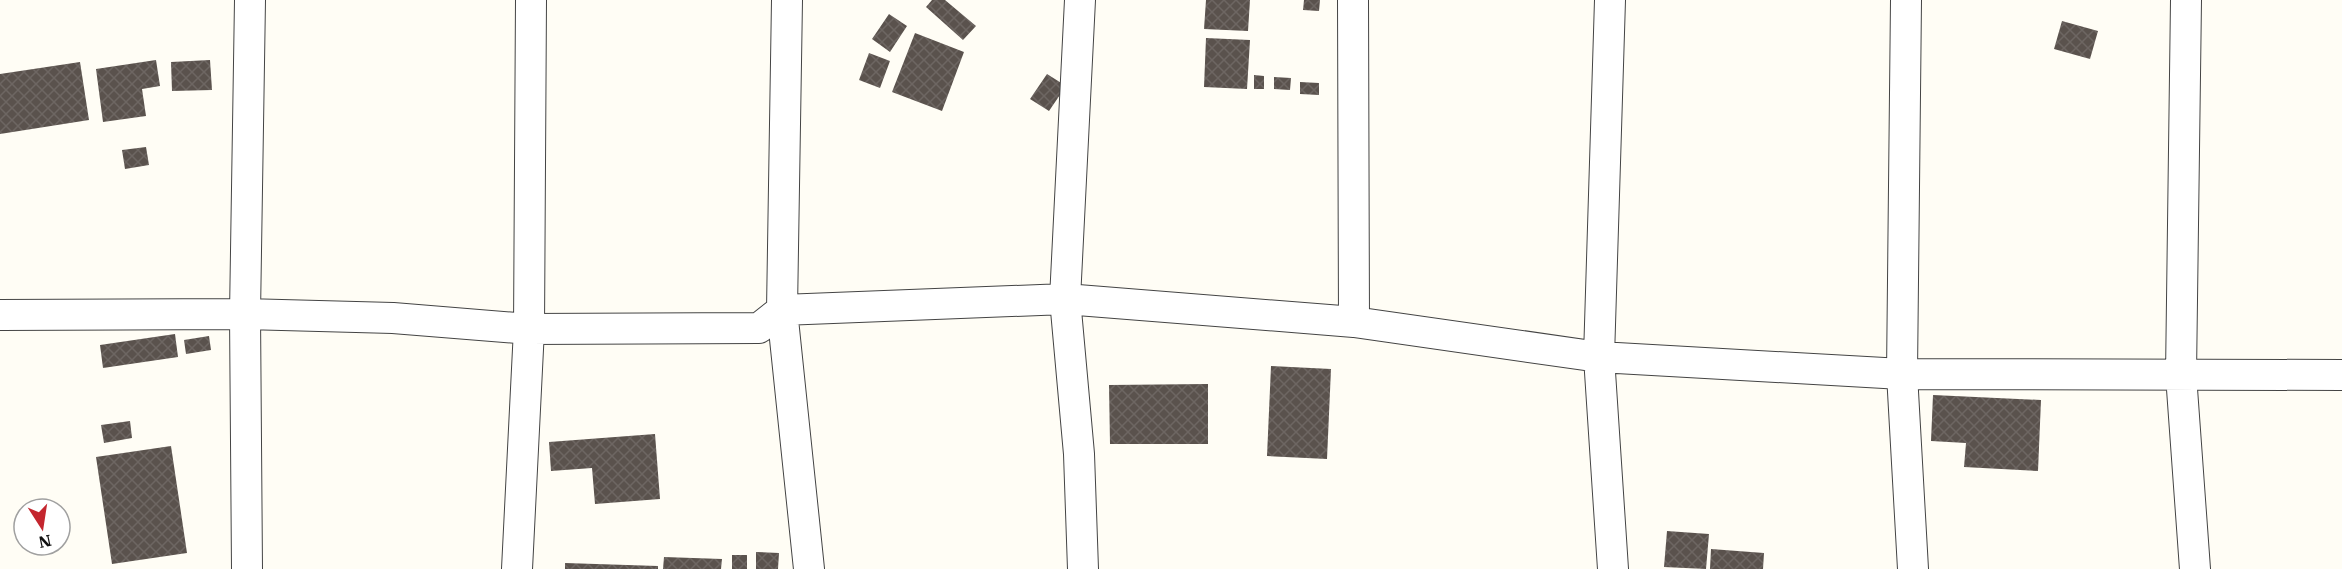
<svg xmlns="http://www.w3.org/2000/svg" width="2342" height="569" viewBox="0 0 2342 569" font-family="'IBM Plex Serif',serif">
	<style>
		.building { fill: url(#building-cross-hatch) }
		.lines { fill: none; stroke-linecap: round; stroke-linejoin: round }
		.minor-casing { stroke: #444; stroke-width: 32 }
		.minor { stroke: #fff; stroke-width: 30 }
	</style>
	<defs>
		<pattern id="building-cross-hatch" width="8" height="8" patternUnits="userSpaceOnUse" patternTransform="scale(1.5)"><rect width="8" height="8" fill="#5a524d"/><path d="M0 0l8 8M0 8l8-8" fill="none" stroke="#6d6662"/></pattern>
	</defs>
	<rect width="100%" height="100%" fill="#fffdf5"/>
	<path class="building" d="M932,0H945L976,26L963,40L926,7Z
		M1206,0H1250L1248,31L1204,29Z
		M1304,0H1320L1319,11L1303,10Z
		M889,14L907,26L890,52L872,39Z
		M2062,21L2098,31L2090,59L2054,49Z
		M915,33L964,52L942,111L892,92Z
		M1206,38L1250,40L1247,89L1204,87Z
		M869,53L890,61L880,88L859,80Z
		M156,60L160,86L142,89L146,116L103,122L96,69Z
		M210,60L212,90L172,91L171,62Z
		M80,62L89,120L0,134V74Z
		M1047,74L1066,86L1049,111L1030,99Z
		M1254,75L1264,76V89H1254Z
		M1274,77L1291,78L1290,90L1274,89Z
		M1300,82L1319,83V95L1300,94Z
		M146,147L149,165L125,169L122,150Z
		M175,334L178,357L103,368L100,345Z
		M209,336L211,350L186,354L184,340Z
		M1271,366L1331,369L1327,459L1267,456Z
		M1208,384V444H1110L1109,385Z
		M1933,395L2041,400L2038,471L1964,467L1966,443L1931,441Z
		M130,421L132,438L104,443L101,425Z
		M655,434L660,499L595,504L592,468L551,471L549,442Z
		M171,446L187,553L112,564L96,457Z
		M1667,531L1709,534L1706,569L1664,567Z
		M1711,549L1764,553L1763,569H1710Z
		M756,552L779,553L778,569H756Z
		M732,555H747V569H732Z
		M664,557L722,559L721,569H663Z
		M565,563L658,566V569H565Z"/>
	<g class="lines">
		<defs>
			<path id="minor" d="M787,0L782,310L809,569
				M1080,0L1065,299L1079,454L1083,569
				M1353,0L1354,322
				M1610,0L1599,357L1613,569
				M1906,0L1902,374L1913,569
				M2186,0L2181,375L2195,569
				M0,315L245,314L393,318L529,329L759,328L782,310L1065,299L1354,322L1599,357L1902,374L2342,375
				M247,569L245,314L250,0
				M517,569L529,329L531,0"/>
		</defs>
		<use href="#minor" class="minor-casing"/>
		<use href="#minor" class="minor"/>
	</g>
	<g transform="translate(42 527) rotate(168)"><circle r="28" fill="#ffffff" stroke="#a0a0a0" stroke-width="1.5"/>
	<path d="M0-4.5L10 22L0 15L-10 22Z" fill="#c4262e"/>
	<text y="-9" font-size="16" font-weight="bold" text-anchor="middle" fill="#111111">N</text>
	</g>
</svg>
